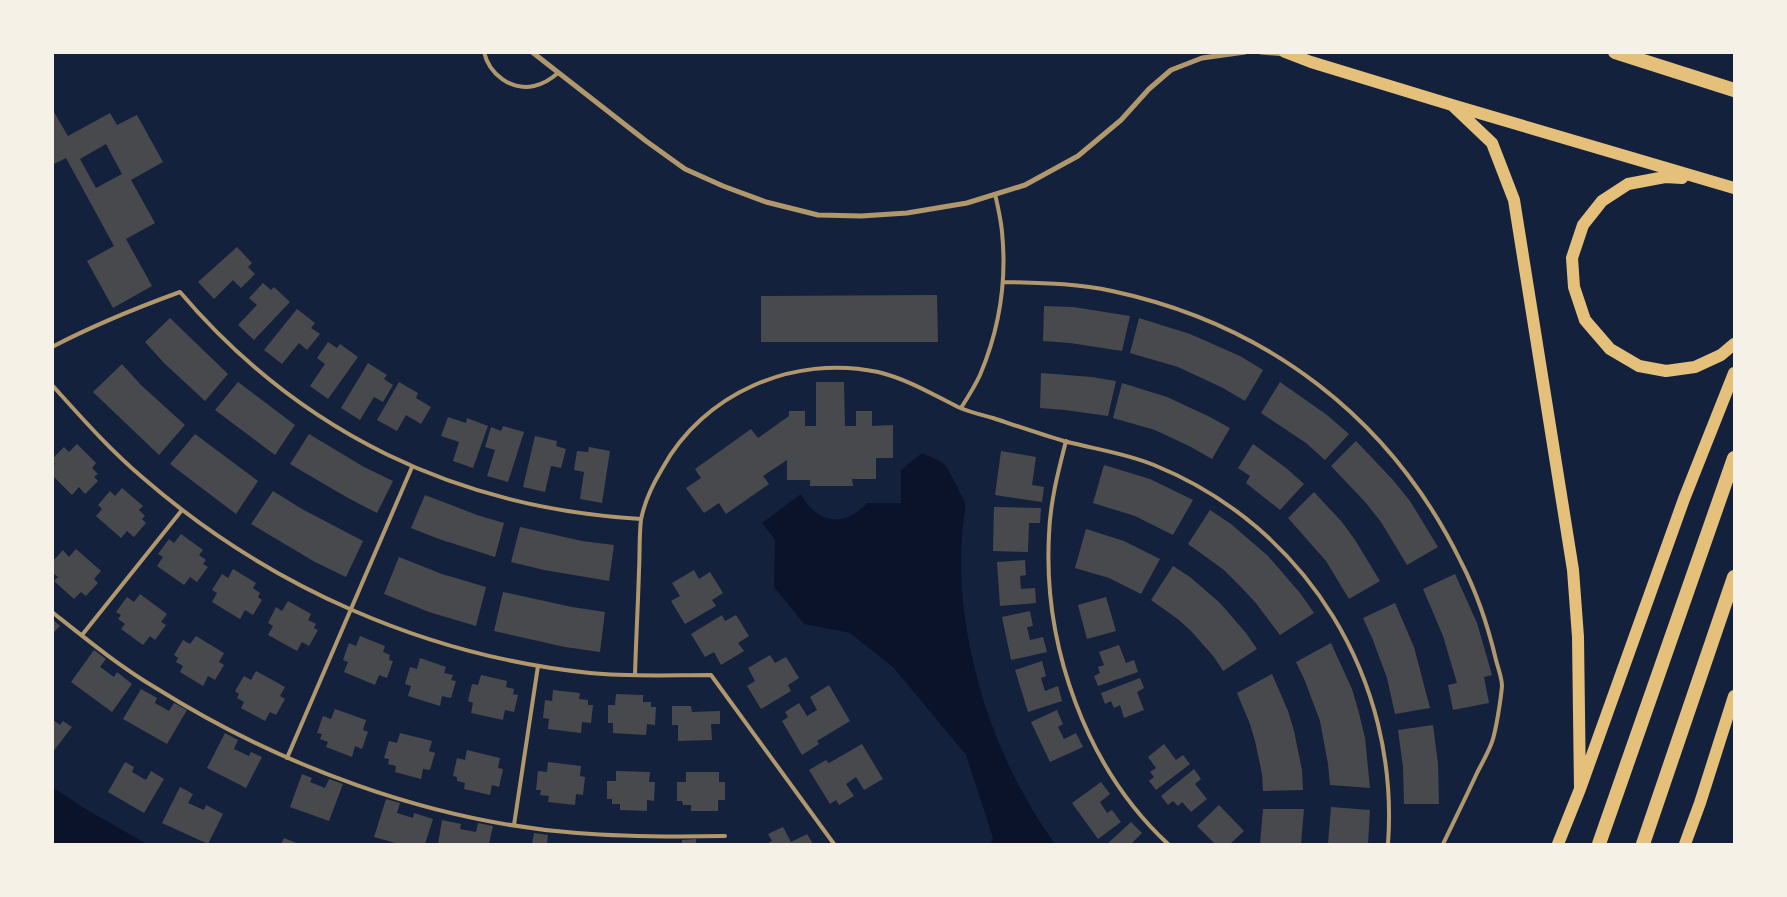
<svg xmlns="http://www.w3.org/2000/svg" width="1787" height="897" viewBox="0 0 1787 897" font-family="Overpass,sans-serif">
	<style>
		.water { fill: #0b132b }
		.building { fill: #48494c; fill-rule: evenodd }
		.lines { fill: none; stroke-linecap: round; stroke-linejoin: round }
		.service { stroke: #b1986c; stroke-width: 4 }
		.minor { stroke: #b1986c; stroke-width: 5 }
		.primary { stroke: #e5c07b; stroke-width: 12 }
		.trunk { stroke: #e5c07b; stroke-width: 14 }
	</style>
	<rect width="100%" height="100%" fill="#14213d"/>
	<path class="water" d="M922,453C929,457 941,460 946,466C948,468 964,500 965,503C966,513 962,527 962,537C961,554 961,573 962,591C970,682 1002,770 1055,844H990L993,838L966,755L894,668L850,633L804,624L774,587L775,540L762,523L801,494C817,524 844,528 867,503H901V470Z
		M52,787L89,811L147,844H53Z"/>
	<path class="building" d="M54,112L68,136L110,113L117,125L137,115L163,162L131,180L155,223L126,239L152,286L113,308L87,261L114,246L66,158L52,165V113ZM106,144L122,174L96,188L80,159Z
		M237,247L252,263L248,267L255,274L241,288L233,280L214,299L198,282Z
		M263,283L271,290L274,287L290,302L254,340L238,325L257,305L249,298Z
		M937,295L938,342H761V296Z
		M1044,306L1073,307L1130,316L1122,351L1070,343L1043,341Z
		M297,309L315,323L311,328L320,334L307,350L299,343L282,364L264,350Z
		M170,318L228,374L205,401L164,363L145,342Z
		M1139,318L1190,334L1240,356L1263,370L1245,401L1223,388L1178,367L1130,353Z
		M328,342L337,348L340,344L358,357L328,399L310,386L325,364L317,358Z
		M368,363L387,375L384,379L393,385L383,402L374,397L360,420L341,408Z
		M122,364L141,385L185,425L159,455L93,392Z
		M1041,373L1092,377L1116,381L1108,416L1065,410L1040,408Z
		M238,382L295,425L275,455L215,410Z
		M399,382L418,393L416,398L431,407L421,424L406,415L397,431L377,420Z
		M816,382H844L845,426H856V411H872V426L893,425V458H876V479H852L853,486H810V480H787V460L763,476L769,484L726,514L719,503L704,513L686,488L701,478L695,469L751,429L758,438L789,416V411H805V426H816Z
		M1280,382L1327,415L1349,434L1325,460L1306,443L1261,413Z
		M1122,383L1167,397L1208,416L1230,428L1212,459L1191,447L1155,430L1113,418Z
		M448,417L466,423L467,418L488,426L473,468L453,461L459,442L441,436Z
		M503,426L524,432L508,482L487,476L495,450L485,447L491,427L501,431Z
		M195,434L258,481L236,514L170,464Z
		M309,434L364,467L393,481L377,513L348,498L290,464Z
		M535,436L557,441L556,446L566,449L561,468L551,466L545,492L523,487Z
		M1356,441L1393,480L1410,501L1438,547L1407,565L1381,522L1366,503L1331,466Z
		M77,444L96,463L92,468L98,474L94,477L98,481L85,494L79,487L72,495L52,475V467L55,464L52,459L64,447L69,452Z
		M1253,444L1286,468L1304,484L1280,510L1246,483L1250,476L1238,468Z
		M589,447L610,451L602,503L580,499L584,472L574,470L577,451L588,452Z
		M1001,451L1036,457L1032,485L1044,487L1042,502L995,495Z
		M1104,465L1150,479L1193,500L1173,535L1135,516L1093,503Z
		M122,488L143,506L139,510L145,516L142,519L146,523L134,537L127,531L121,538L96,516L102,509L98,505L110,491L115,496Z
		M273,491L302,509L363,541L346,577L315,562L251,524Z
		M1314,492L1342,522L1355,540L1380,581L1349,599L1326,561L1288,518Z
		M425,495L477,515L504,523L495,557L439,539L411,528Z
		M994,507L1041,508L1040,523H1029L1028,552L993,551Z
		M1210,510L1231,524L1268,556L1300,593L1314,613L1280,635L1255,602L1240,586L1224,570L1188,544Z
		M520,527L582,541L614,545L609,581L544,570L511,562Z
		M1086,529L1124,541L1160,559L1141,594L1109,578L1075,568Z
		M181,534L203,550L199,555L206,560L203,564L208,567L197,582L190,577L184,585L157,566L163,557L158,554L169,539L174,543Z
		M76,549L101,571L94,579L98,583L86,596L81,592L74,599L54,581L58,577L52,572L54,567L52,562L63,550L69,557Z
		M399,557L442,574L486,587L476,626L429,612L384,594Z
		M1025,560L1026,575L1020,576L1021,589L1035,588L1036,603L1000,606L997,562Z
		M1173,566L1190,577L1220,603L1246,633L1257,649L1223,671L1214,657L1191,631L1179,620L1151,600Z
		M233,569L256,583L253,588L260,593L258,597L262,600L253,615L245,610L240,619L212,602L217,593L212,590L222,574L228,578Z
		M694,570L699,579L710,572L723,593L712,600L716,606L685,624L671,601L680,596L672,583Z
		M1455,574L1477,623L1492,675L1484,677L1489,703L1453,710L1448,685L1457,683L1443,636L1423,589Z
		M503,592L572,607L605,612L600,652L565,647L494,631Z
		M140,594L167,614L161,622L166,625L155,640L150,636L143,645L121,629L125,624L118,619L121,615L116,612L127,597L134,602Z
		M1106,597L1116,631L1087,639L1078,605Z
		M288,601L311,614L308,620L316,624L314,628L318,630L309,646L302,642L297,651L268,635L273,626L268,623L276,607L282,611Z
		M1395,603L1414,647L1430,708L1395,714L1387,678L1373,640L1363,618Z
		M1030,611L1033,626L1027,627L1030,640L1043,637L1047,652L1011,660L1002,617Z
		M722,615L725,621L736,615L749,636L738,643L744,651L721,665L714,652L705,657L691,634Z
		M52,619L60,626L52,634Z
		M196,636L224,653L219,662L224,665L215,680L208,676L203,686L180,672L183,666L176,662L178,658L174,655L183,640L190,644Z
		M360,636L385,646L383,652L390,655L389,660L393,661L387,678L379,675L375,685L344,672L348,662L343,660L349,643L356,646Z
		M1331,643L1352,689L1359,713L1365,738L1370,788L1330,785L1328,764L1320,721L1305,681L1296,662Z
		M1119,645L1126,663L1134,660L1138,672L1098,686L1094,676L1100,673L1098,667L1104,665L1099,652Z
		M94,650L106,659L100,667L114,677L117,672L132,684L112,712L71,682Z
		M770,655L775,663L786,657L799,678L788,685L791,691L761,709L747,686L755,681L748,668Z
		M420,658L446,667L444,673L453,675L451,680L456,681L451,698L442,696L440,706L408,696L411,686L405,684L410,667L417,669Z
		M1042,661L1046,676L1041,678L1045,691L1058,686L1062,701L1028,712L1015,670Z
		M256,671L285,687L280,696L285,699L276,715L270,712L265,721L241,708L244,702L237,698L239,694L235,691L244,676L251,680Z
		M1272,674L1288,711L1294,731L1302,770L1303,790L1263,791L1262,774L1255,741L1250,724L1237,693Z
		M481,675L507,681L506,687L514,689L513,694L518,695L514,712L505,710L503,720L471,713L473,703L468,701L472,684L478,685Z
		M1140,678L1144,688L1137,692L1144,710L1124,718L1120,705L1114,708L1111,701L1105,704L1101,693Z
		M829,685L850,721L817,741L819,744L802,755L782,721L788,717L785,712L799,703L807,716L817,710L810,697Z
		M141,689L157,698L155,703L169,711L174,703L187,710L167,744L123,719Z
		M553,690L580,693L579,699L588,700V705H593L591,723L582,722L581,733L548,729L549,719L543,718L545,700L552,701Z
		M616,694L643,695V702H651V707H656L655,725L647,724L646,735L613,733V723H608V705H615Z
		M672,706H691L692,712L720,711V724H711L712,740L678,741V725H672Z
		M335,709L366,720L363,730L368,732L362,749L355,746L352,757L326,747L328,742L320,739L322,734L317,733L323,716L331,719Z
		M1057,710L1063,724L1058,727L1064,739L1076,733L1083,747L1050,762L1031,722Z
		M52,719L60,725L63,721L72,727L52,753Z
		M1433,725L1438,764L1439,804H1404L1403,767L1398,730Z
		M225,733L238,740L234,749L249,756L251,752L262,757L246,788L207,768Z
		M400,733L432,741L429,751L435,753L430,770L423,769L421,779L395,772L396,766L388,764L389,759L384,758L389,741L397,743Z
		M862,744L883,779L864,790L856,777L846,784L854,796L839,805L836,800L830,804L809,770L826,760L829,763Z
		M1164,744L1176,760L1183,755L1190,764L1156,790L1149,781L1154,777L1150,772L1156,768L1148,757Z
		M467,750L500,758L498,768L503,769L499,787L492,785L490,795L464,789L465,783L457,781V777L453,776L457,758L465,760Z
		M125,762L134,767L132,772L146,780L151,771L164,779L144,813L108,792Z
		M548,762L581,766L580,776L585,777L583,795L576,794L575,805L548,802L549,796L540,795L541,790H536L538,771L547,772Z
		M1194,769L1201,779L1195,784L1207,799L1191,812L1182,802L1178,806L1173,801L1168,805L1161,796Z
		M616,771L650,772L649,782H655L654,801L647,800V811L620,810V804H612V799H607V781H616Z
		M686,772H719V782H725V800H718V811H691V805H683L682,801H677V782H686Z
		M302,774L312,778L310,782L325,788L329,779L343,784L329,821L290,807Z
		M1101,782L1110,794L1100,802L1107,813L1112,810L1121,822L1098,839L1072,803Z
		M180,787L193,794L188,803L204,810L206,805L223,814L208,844L162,823Z
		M386,799L400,803L397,813L413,818L414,813L433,819L425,844H399L374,837Z
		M1219,805L1244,831L1230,844H1215L1197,826Z
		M1331,807L1370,810L1368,844H1328Z
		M1263,809H1304L1301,844H1260Z
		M442,820L461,824L460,829L476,832L478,823L493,826L489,844H438Z
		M1131,822L1142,833L1132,843L1134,844H1107Z
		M783,827L791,842L807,834L813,844H766L772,841L768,834Z
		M534,833L548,835L547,844H532Z
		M284,838L299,844H281Z
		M696,839V844H682V840Z"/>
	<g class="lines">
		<path class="service" d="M484,52C489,74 511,91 534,86C544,84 551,79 558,73
			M1003,282C1039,283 1076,283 1112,291C1267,324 1391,418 1461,562C1477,593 1488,626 1496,660C1498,668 1502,678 1502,686C1501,698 1496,731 1492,742C1488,753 1482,763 1477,773C1466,797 1454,821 1443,844
			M52,347C94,325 136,308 180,292C300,433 457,508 641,519
			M52,385C81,417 109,449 142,477C267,586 425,656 590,673C630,677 671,675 711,675L834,844
			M961,408C968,397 975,386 980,375C999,330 1007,281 1002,232C1001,220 998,207 995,194
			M1066,441C1058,472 1050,503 1049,535C1043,646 1086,768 1168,844
			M52,612C86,639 119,666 156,688C280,766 431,822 577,833C627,837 676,837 725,836
			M82,635L182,510
			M635,675C636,640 638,605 639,570C640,554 639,536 641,520C644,503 653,484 662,469C703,393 794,354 878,372C907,379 932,394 958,407C969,412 982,415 993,418C1017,426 1040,434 1064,441C1094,449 1125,453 1154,465C1307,527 1400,680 1388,844
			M287,758L412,467
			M514,825L538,666"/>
		<path class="minor" d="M532,52L646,141L685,169L723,186L766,202L818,215L861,216L907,213L967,203L1025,185L1078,156L1121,120L1149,89L1171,70L1202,58L1245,52
			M1261,52L1286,54"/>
		<path class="primary" d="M1285,52L1311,62L1452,105L1734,188
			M1452,105L1492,143L1514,200L1573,570L1578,637L1580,789
			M1682,178L1665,177L1628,184L1602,201L1583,225L1572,258L1574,287L1585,320L1610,349L1639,366L1666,371L1695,367L1721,355L1734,344
			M1558,844L1580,789L1684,499L1734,373
			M1685,844L1700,803L1734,696"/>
		<path class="trunk" d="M1615,52L1734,90
			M1599,844L1734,458
			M1643,844L1734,577"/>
	</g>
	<rect width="1787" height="897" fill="none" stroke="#f6f1e7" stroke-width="108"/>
</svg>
